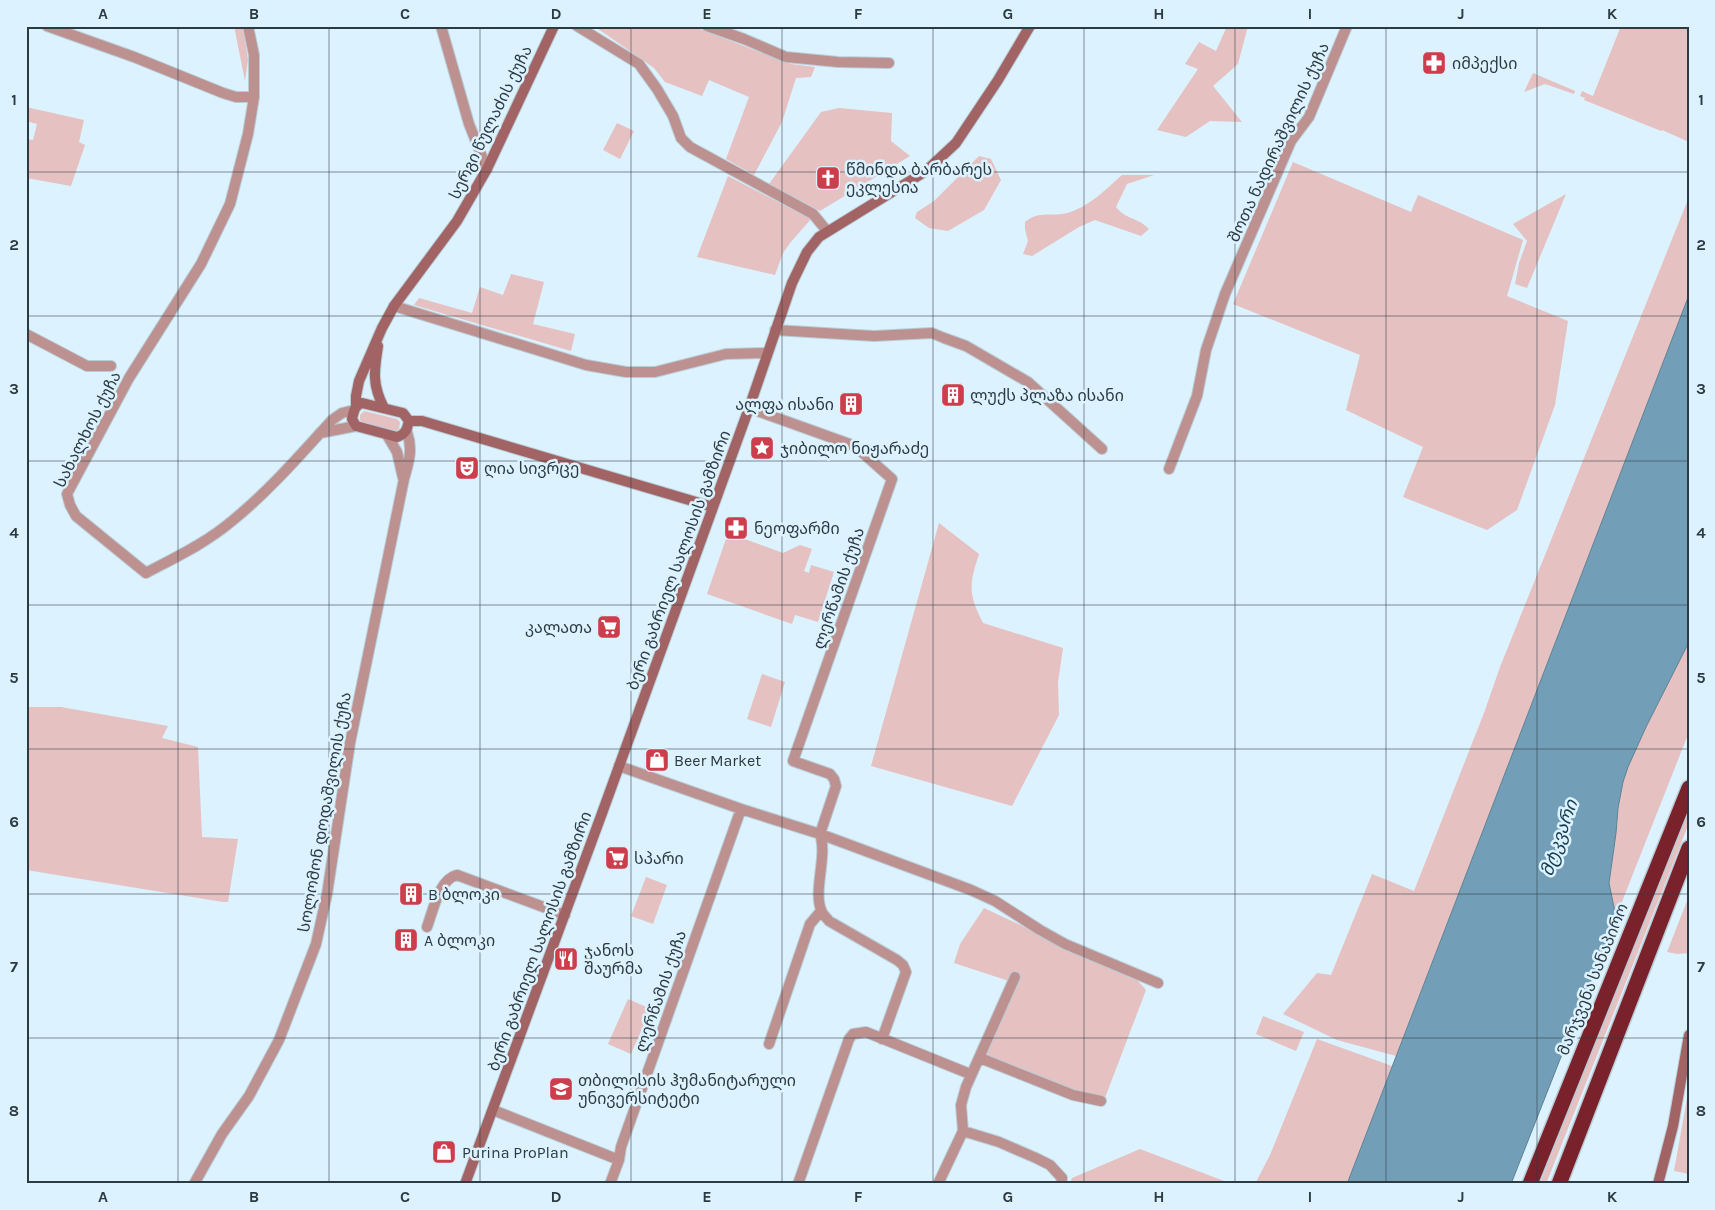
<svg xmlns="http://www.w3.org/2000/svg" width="1715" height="1210" viewBox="0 0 1715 1210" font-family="Karla,'Noto Sans Georgian',sans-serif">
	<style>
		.green { fill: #e5c1c1 }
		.water { fill: #729fb7; stroke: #5d8194 }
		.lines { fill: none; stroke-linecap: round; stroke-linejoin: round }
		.street-casing { stroke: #b9cdd8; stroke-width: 12 }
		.secondary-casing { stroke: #b9cdd8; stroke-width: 12 }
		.highway-casing { stroke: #b9cdd8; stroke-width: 18 }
		.street { stroke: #bd9190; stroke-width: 10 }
		.secondary { stroke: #a26364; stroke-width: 10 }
		.highway { stroke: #79222b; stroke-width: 15 }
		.grid { fill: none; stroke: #2c3b42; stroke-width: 1; stroke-opacity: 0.55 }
		.labels { text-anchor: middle; stroke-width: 5; stroke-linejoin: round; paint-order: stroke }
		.poi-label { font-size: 16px; fill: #2c3b42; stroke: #dcf2fe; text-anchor: start }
		.street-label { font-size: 16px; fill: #2c3b42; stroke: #dcf2fe }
		.water-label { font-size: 18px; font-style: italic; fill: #153c4f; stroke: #dcf2fe }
		.neatline { fill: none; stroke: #2c3b42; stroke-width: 2 }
		.grid-label { font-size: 16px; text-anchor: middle; font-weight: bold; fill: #2c3b42 }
	</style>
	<rect width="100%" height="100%" fill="#dcf2fe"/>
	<path class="green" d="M234,26H243L248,60L245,81Z
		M594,26H692L791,64L815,67L811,77L796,78L782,122L754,175L726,159L749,97L709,80L702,96L665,82L654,68Z
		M1227,26H1248L1238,64L1213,86L1242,122L1210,121L1186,137L1157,130L1198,69L1185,64L1199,42L1216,51Z
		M1621,26H1689V142L1662,130L1661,131L1584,100L1585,98L1580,96L1582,91L1593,96Z
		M1533,73L1575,91L1574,94L1545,84L1524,92Z
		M26,107L84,120L79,142L85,145L71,186L26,178V139L33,140L37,124L26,121Z
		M839,108L892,113L891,141L910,156L820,211L769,184L821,112Z
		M617,123L634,131L620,159L603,150Z
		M979,156L991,159L1001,180L984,210L948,231L929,228L915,218L917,212L934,201Z
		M1293,162L1411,212L1418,195L1523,240L1507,296L1568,321L1555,405L1517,510L1487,530L1403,497L1423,447L1346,410L1360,355L1233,304Z
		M1122,175H1154L1127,184L1116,207C1126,220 1138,217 1149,229L1141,236L1095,220L1079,227L1032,256L1023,254L1028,241L1025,229V222C1039,210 1052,217 1067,213C1089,207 1105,190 1122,175Z
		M728,176L811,219L790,243L783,253L775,275L697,257Z
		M1566,194L1527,288L1515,284L1519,263L1527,241L1513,224Z
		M1689,197V295L1396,1056L1337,1040L1283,1014L1317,973L1331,975L1372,874L1414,891L1484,713L1500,667Z
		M511,274L544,282L533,324L575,334L571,351L414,305L419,298L472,313L480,287L503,295Z
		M364,411L397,419L400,422L399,429L394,432L364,424L360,420V415Z
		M939,523L979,554C969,585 968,593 983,623L1063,648L1058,682L1059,715L1012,806L871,766Z
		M728,533L783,553L800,545L812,549L804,571L809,573L811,565L834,572L818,622L795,615L792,624L707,594Z
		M1689,642V732L1616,917L1609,883L1616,833L1618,808L1623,782L1628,767L1646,727Z
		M762,674L785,682L771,727L747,719Z
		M26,707H61L168,726L162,738L198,747L202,837L238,839L228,902H223L26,870Z
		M1689,805V823L1546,1184H1540L1660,871Z
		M646,877L667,885L653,924L631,916Z
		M1689,896V953L1677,954L1667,952Z
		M984,908L1136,979L1146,990L1105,1098L1058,1085L984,1054L1015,983L954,963L960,944Z
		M628,999L651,1009L631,1054L608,1044Z
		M1263,1016L1304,1032L1296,1051L1256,1034Z
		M1317,1039L1392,1066L1347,1184H1255L1270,1155Z
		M1689,1087V1174L1674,1171Z
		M1140,1149L1232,1184H1070L1072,1178Z"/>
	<path class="water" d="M1689,295V642L1646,727L1628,767L1623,782L1618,808L1616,833L1609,883L1616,917L1511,1184H1347Z"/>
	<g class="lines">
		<defs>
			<path id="street" d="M47,26L134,57L223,93L236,97H254
				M248,26L254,55V97L248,134L230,204L201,264L129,378L67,494L70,505L76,516L146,573C176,557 206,543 232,521C269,491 300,455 332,420L342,413L354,410
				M441,26L469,124L487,169
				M577,26L639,64L657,89L673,116L681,138L690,147L813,214L827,231
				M707,26L744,39L786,57L838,62L889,63
				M394,306L586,365L626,372H655L726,354L767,353
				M775,330L874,336L932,333L944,338L966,346L1028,382L1102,449
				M26,334L87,366H111
				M749,408L855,446L892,479L793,761L830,774L834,779L836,786L820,834L971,890L995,901L1040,930L1065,944L1158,983
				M320,433L356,426
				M387,435L397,452L403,478
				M1169,469L1197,396L1206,350L1225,294L1291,141L1309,117L1347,26
				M619,766L741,809L820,834C828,857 812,892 822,912C823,915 827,918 829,921L897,960L903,965L906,972L882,1039
				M427,927C433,911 439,879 457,875L565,915
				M769,1044L810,924L821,911
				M980,1058L1073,1095L1101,1101
				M493,1110L619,1160
				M963,1131L999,1142L1036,1158L1050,1165L1062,1178L1061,1184
				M194,1184L222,1134L249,1096L279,1040L316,944L327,894L350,743L404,479C409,462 413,449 407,432
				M610,1184L619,1160L621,1147L741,809
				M798,1184L849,1039L853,1034L866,1032L970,1074
				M938,1184L963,1131L961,1105L966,1087L1015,977"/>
			<path id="secondary" d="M378,346C374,371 372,385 384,408
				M362,403L403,413L409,421C407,429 406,434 397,437L356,426L352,419C354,411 354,406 362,403Z
				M356,405V396L359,381L382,328L394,306L457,221L487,169L554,26
				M409,421H422L713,507
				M465,1184L601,816L749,408L792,283L807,252L819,237L926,171L956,143L998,80L1030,26
				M1658,1184L1673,1126L1689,1035"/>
			<path id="highway" d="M1530,1184L1689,788
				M1559,1184L1689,848"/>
		</defs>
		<use href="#street" class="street-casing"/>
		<use href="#secondary" class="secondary-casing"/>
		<use href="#highway" class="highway-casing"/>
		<use href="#street" class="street"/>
		<use href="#secondary" class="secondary"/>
		<use href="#highway" class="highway"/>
	</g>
	<path class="grid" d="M178,26V1184M329,26V1184M480,26V1184M631,26V1184M782,26V1184M933,26V1184M1084,26V1184M1235,26V1184M1386,26V1184M1537,26V1184M26,172H1689M26,316H1689M26,461H1689M26,605H1689M26,749H1689M26,894H1689M26,1038H1689"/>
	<defs>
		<symbol id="pharmacy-square" viewBox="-11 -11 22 22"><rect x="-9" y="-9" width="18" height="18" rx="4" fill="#cd3d4c" stroke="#dcf2fe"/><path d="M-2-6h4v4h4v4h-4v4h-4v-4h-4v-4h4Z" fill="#fff"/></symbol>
		<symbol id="church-square" viewBox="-11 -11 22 22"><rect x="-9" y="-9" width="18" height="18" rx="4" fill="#cd3d4c" stroke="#dcf2fe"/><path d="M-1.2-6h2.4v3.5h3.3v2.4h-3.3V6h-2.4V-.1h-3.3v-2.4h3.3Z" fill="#fff"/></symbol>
		<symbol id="building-square" viewBox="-11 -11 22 22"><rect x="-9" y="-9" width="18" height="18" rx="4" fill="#cd3d4c" stroke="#dcf2fe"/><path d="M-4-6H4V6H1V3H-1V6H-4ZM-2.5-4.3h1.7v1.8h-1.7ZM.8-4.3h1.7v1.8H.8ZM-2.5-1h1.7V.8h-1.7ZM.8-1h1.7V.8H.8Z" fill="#fff"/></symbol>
		<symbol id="sight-square" viewBox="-11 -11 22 22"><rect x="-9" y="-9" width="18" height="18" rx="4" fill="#cd3d4c" stroke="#dcf2fe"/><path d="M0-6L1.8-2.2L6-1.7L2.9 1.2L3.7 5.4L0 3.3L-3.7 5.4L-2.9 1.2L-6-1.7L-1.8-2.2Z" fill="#fff"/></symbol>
		<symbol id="theatre-square" viewBox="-11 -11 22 22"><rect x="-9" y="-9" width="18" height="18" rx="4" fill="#cd3d4c" stroke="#dcf2fe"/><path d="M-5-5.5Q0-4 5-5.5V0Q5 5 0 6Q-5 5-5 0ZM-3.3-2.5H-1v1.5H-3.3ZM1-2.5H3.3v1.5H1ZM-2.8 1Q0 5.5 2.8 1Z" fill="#fff"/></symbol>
		<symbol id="supermarket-square" viewBox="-11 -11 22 22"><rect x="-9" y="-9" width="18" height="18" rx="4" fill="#cd3d4c" stroke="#dcf2fe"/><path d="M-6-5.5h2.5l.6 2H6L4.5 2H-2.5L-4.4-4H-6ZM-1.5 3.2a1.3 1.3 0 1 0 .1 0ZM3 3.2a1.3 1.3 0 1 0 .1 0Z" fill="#fff"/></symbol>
		<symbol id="shop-square" viewBox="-11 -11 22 22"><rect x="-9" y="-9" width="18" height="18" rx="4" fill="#cd3d4c" stroke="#dcf2fe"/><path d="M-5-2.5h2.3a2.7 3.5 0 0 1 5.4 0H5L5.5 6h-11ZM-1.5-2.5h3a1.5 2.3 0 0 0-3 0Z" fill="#fff"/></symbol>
		<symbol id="restaurant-square" viewBox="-11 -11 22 22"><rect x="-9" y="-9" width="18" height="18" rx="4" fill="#cd3d4c" stroke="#dcf2fe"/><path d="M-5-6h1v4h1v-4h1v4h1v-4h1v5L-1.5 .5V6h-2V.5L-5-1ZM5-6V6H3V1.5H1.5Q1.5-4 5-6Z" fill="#fff"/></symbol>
		<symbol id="university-square" viewBox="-11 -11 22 22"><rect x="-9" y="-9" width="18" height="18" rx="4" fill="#cd3d4c" stroke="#dcf2fe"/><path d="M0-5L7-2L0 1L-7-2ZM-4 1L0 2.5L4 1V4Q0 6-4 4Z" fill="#fff"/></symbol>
	</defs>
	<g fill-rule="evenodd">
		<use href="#pharmacy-square" x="1420" y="49" width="28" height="28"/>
		<use href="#church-square" x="814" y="164" width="28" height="28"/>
		<use href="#building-square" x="939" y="381" width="28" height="28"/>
		<use href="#building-square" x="837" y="390" width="28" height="28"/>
		<use href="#sight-square" x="748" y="434" width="28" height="28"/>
		<use href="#theatre-square" x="453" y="454" width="28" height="28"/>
		<use href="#pharmacy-square" x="722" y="514" width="28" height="28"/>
		<use href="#supermarket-square" x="595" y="613" width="28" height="28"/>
		<use href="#shop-square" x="643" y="746" width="28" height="28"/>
		<use href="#supermarket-square" x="603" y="844" width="28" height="28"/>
		<use href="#building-square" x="397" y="880" width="28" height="28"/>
		<use href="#building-square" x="392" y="926" width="28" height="28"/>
		<use href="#restaurant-square" x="552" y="945" width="28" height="28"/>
		<use href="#university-square" x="547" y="1075" width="28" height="28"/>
		<use href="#shop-square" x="430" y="1138" width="28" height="28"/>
	</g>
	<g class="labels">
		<g class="poi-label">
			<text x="1452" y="69">იმპექსი</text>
			<text x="846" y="175">წმინდა ბარბარეს<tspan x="846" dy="18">ეკლესია</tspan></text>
			<text x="970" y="401">ლუქს პლაზა ისანი</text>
			<text x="834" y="410" text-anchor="end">ალფა ისანი</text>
			<text x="780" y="454">ჯიბილო ნიჟარაძე</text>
			<text x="484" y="474">ღია სივრცე</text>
			<text x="754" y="534">ნეოფარმი</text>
			<text x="592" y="633" text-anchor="end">კალათა</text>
			<text x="674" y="766">Beer Market</text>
			<text x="634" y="864">სპარი</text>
			<text x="428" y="900">B ბლოკი</text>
			<text x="424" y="946">A ბლოკი</text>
			<text x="584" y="956">ჯანოს<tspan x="584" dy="18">შაურმა</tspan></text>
			<text x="578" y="1086">თბილისის ჰუმანიტარული<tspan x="578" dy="18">უნივერსიტეტი</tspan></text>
			<text x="462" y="1158">Purina ProPlan</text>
		</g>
		<g class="street-label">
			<text transform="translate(490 122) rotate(-64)" y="6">სერგი წულაძის ქუჩა</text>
			<text transform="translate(1278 142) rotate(-65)" y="6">შოთა ნადირაშვილის ქუჩა</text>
			<text transform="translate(87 429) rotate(-63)" y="6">სახალხოს ქუჩა</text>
			<text transform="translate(678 560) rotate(-70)" y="6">ბერი გაბრიელ სალოსის გამზირი</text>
			<text transform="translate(838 588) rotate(-71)" y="6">ლერწამის ქუჩა</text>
			<text transform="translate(324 812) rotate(-80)" y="6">სოლომონ დოდაშვილის ქუჩა</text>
			<text transform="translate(539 941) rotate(-70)" y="6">ბერი გაბრიელ სალოსის გამზირი</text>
			<text transform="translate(1592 979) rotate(-68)" y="6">მარჯვენა სანაპირო</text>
			<text transform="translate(660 991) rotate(-71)" y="6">ლერწამის ქუჩა</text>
		</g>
		<g class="water-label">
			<text transform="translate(1559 838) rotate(-71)" y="6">მტკვარი</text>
		</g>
	</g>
	<rect width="1715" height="1210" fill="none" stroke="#dcf2fe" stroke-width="55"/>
	<rect x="28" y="28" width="1660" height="1154" class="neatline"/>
	<g class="grid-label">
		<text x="103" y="19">A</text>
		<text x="254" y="19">B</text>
		<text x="405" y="19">C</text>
		<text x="556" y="19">D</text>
		<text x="707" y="19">E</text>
		<text x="858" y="19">F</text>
		<text x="1008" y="19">G</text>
		<text x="1159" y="19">H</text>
		<text x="1310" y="19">I</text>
		<text x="1461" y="19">J</text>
		<text x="1612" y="19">K</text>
		<text x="14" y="105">1</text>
		<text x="1701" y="105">1</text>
		<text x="14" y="250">2</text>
		<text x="1701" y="250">2</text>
		<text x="14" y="394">3</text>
		<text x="1701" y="394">3</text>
		<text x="14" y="538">4</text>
		<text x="1701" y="538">4</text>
		<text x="14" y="683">5</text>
		<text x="1701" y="683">5</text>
		<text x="14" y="827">6</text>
		<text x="1701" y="827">6</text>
		<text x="14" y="972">7</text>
		<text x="1701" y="972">7</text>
		<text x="14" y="1116">8</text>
		<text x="1701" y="1116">8</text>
		<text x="103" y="1202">A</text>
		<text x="254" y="1202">B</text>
		<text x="405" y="1202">C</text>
		<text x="556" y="1202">D</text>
		<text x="707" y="1202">E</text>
		<text x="858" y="1202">F</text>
		<text x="1008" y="1202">G</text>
		<text x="1159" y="1202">H</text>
		<text x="1310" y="1202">I</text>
		<text x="1461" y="1202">J</text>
		<text x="1612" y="1202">K</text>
	</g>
</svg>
